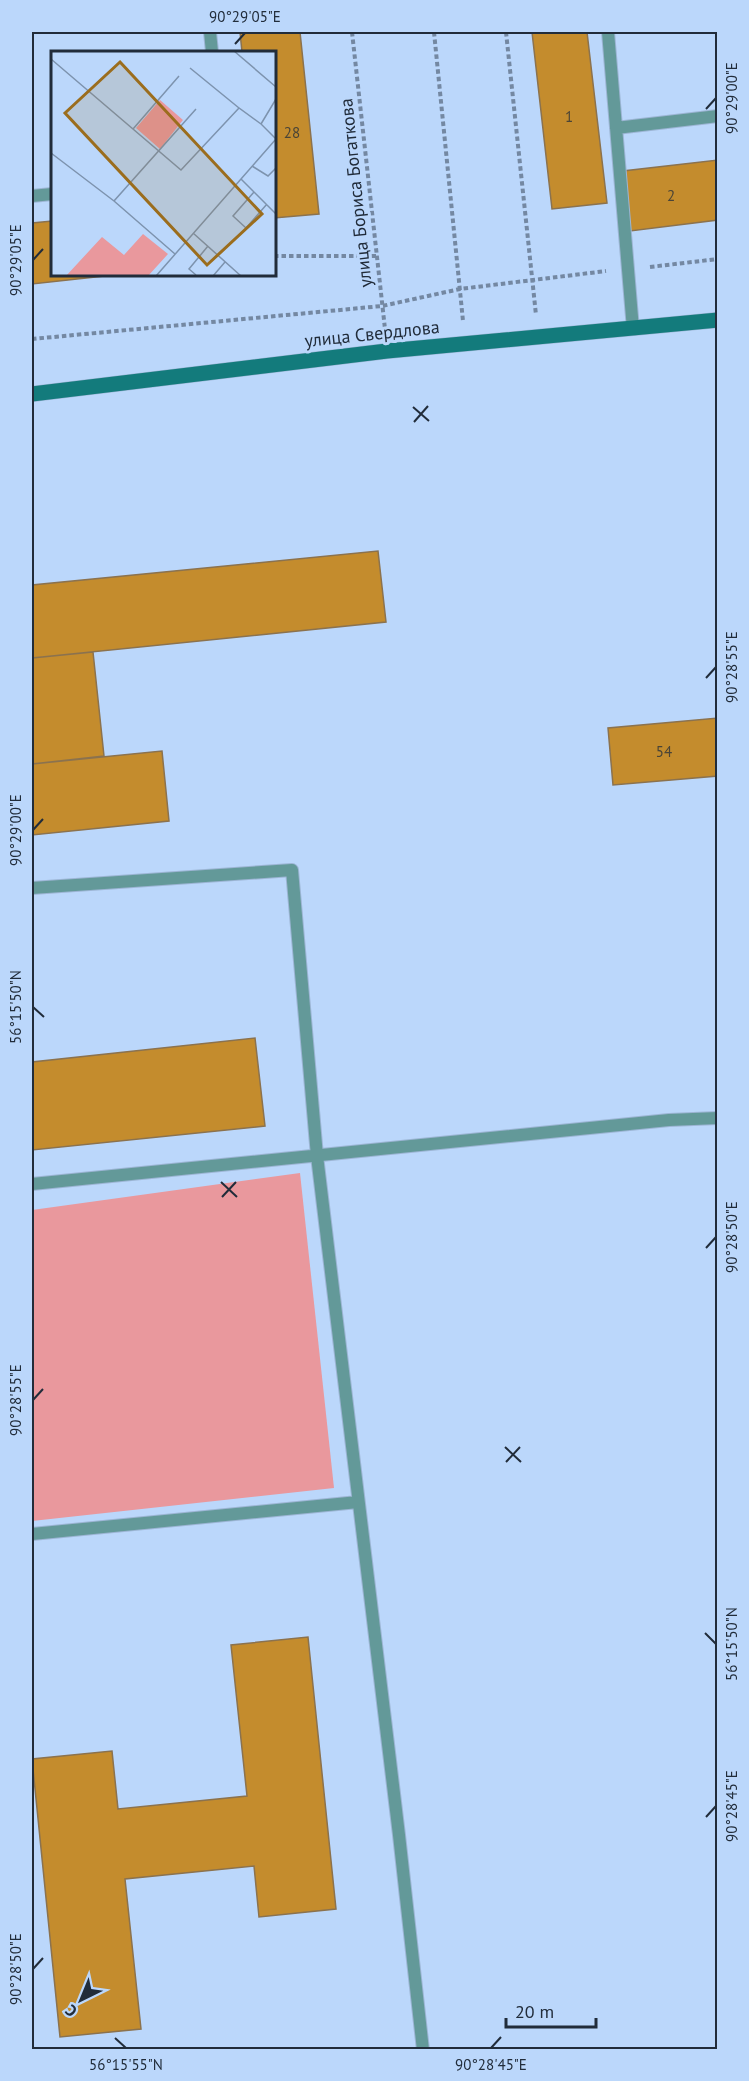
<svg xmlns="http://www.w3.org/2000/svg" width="749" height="2081" viewBox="0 0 749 2081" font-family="'PT Sans',sans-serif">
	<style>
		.green { fill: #e9989d }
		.building { fill: #c48c2d; stroke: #8b724e; stroke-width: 1.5 }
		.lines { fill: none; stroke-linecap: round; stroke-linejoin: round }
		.service-casing { stroke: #9cb5d4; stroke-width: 14 }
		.secondary-casing { stroke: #9cb5d4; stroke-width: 16 }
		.path { stroke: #7488a2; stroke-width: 4; stroke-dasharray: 4.5 3; stroke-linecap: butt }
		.service { stroke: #639999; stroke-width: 12 }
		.secondary { stroke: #137b7c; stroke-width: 15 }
		.ticks { fill: none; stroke: #212c3a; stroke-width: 2 }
		.labels { text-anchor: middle; stroke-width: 6; stroke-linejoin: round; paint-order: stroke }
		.number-label { font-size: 15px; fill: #4a4437 }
		.street-label { font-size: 18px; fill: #212c3a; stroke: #bbd7fb }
		.inset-road { fill: none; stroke: #7d93ae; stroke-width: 1.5 }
		.view { fill: #9b6d1d; fill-opacity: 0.15; stroke: #9b6d1d; stroke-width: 3 }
		.inset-edge { fill: none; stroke: #212c3a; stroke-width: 3 }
		.neatline { fill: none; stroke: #212c3a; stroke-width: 2 }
		.ticks-label { font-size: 15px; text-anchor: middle; fill: #212c3a }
	</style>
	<rect width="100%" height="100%" fill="#bbd7fb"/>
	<path class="green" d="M300,1173L334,1488L32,1521V1210Z"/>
	<path class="building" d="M240,32H300L319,214L274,218V52H242Z
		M532,32H587L607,203L552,209Z
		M718,160V220L630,231L623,171Z
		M52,221V274H123L32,284V223Z
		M378,551L386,622L32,658V585Z
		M93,652L104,756L32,764V658Z
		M718,718V776L613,785L608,728Z
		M162,751L169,821L32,835V764Z
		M255,1038L265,1126L32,1150V1062Z
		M308,1637L336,1909L259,1917L254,1866L125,1879L141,2029L60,2037L32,1759L112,1751L118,1809L247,1796L231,1645Z"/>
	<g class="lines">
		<defs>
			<path id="service" d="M210,32L212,52
				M608,32L633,329
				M616,128L718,116
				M32,196L52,194
				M32,888L292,870L317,1156L399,1835L423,2050
				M32,1184L669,1120L718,1118
				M32,1534L358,1502"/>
			<path id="secondary" d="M32,394L387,351L718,320"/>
		</defs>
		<use href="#service" class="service-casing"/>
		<use href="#secondary" class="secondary-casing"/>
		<path class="path" d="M352,32L385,329
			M434,32L463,321
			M506,32L536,315
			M274,256H377
			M650,267L718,259
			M32,339L382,306L460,289L606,271"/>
		<use href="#service" class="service"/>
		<use href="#secondary" class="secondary"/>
	</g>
	<path class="ticks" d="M235,44L245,33M706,109L716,98M33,260L43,249M413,407L429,421M414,422L428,406M706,678L716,667M33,830L43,819M33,1007L44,1017M221,1182L237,1197M222,1197L236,1182M706,1248L716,1237M33,1400L43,1389M505,1447L521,1462M506,1462L520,1447M705,1633L716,1644M706,1817L716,1806M33,1969L43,1958M115,2038L126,2048M491,2048L501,2037"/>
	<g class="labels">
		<g class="number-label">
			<text x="569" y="122">1</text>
			<text x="292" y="138">28</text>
			<text x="671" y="201">2</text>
			<text x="664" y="757">54</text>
		</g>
		<g class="street-label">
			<text transform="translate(356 193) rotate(-96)" y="6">улица Бориса Богаткова</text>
			<text transform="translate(372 334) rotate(-6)" y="6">улица Свердлова</text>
		</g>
	</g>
	<g transform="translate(51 51)">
		<rect width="225" height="225" fill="#bbd7fb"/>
		<path d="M109,49L132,69L109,98L85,77ZM92,183L117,203L97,225H15L51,186L73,204Z" fill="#e9989d"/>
		<path class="inset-road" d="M183,0L225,36M0,8L130,119L188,57L210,73M139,17L188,57M82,78L128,25M225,88L210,73L225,48M0,102L63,150M201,115L217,125L225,117M190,128L225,163M203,141L182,165L195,177L216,153M142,182L190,225M124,203L63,150L145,58M145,224L138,218L157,195M105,225L225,88M162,225L174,211"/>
		<path class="view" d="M69,11L211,163L156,214L14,62Z"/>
		<rect width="225" height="225" class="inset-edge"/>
	</g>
	<rect width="749" height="2081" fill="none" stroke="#bbd7fb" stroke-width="66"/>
	<g transform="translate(81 2000) rotate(223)" stroke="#bbd7fb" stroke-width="4.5" paint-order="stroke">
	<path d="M0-4.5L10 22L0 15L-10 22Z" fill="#212c3a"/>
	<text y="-9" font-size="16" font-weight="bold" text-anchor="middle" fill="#212c3a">С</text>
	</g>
	<path d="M506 2018v9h90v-9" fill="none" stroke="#212c3a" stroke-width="3"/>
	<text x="515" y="2018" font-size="18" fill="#212c3a" stroke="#bbd7fb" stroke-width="4.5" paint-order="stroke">20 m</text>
	<rect x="33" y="33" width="683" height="2015" class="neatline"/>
	<g class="ticks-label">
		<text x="245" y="22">90°29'05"E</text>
		<text transform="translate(732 98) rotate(-90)" y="5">90°29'00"E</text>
		<text transform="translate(16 260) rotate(-90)" y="5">90°29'05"E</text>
		<text transform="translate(732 667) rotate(-90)" y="5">90°28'55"E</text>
		<text transform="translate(16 830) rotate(-90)" y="5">90°29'00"E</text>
		<text transform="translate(16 1007) rotate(-90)" y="5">56°15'50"N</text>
		<text transform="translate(732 1237) rotate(-90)" y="5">90°28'50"E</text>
		<text transform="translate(16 1400) rotate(-90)" y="5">90°28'55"E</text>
		<text transform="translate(732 1644) rotate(-90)" y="5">56°15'50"N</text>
		<text transform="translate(732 1806) rotate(-90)" y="5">90°28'45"E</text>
		<text transform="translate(16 1969) rotate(-90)" y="5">90°28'50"E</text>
		<text x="126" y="2070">56°15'55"N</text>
		<text x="491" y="2070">90°28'45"E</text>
	</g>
</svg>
